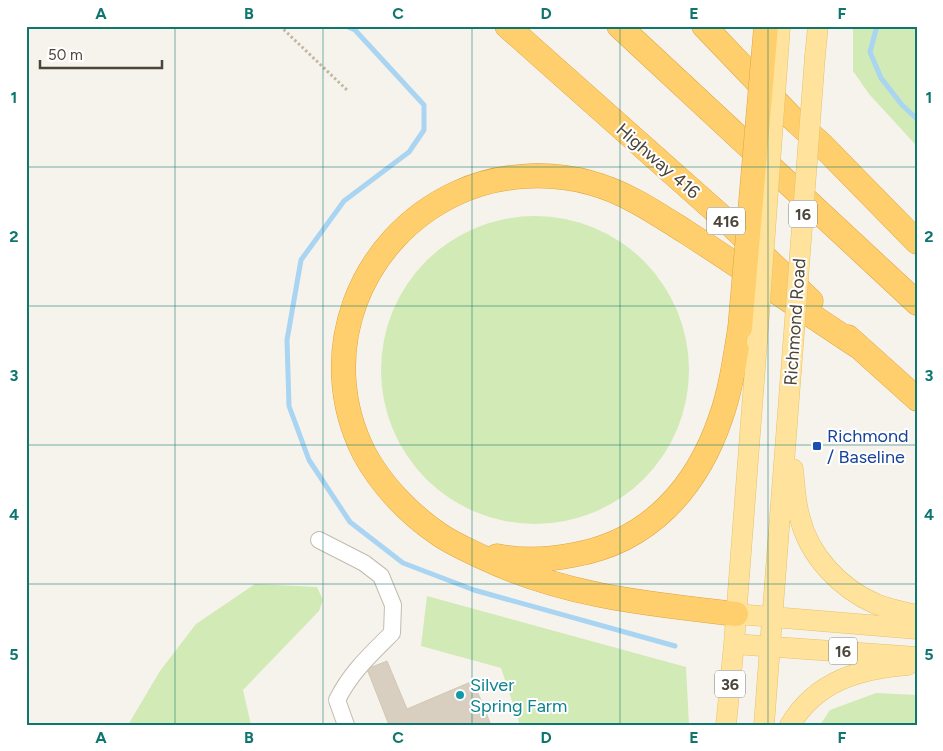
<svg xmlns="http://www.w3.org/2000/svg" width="943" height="751" viewBox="0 0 943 751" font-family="Figtree,sans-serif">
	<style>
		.green { fill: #d2eab5 }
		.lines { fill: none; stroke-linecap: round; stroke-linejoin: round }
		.stream { stroke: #a9d4f2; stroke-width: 5 }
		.building { fill: #d8cfc1; stroke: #d3c7b4 }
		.minor-casing { stroke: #c2bbae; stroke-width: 18 }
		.major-casing { stroke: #e6c16a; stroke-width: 21 }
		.highway-casing { stroke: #e0a43c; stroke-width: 25 }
		.path { stroke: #c4b79f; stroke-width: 3; stroke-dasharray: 2.5 2.5; stroke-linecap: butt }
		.minor { stroke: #fff; stroke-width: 16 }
		.major { stroke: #ffe39c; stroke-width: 20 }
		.highway { stroke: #ffcf6e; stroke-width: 24 }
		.major-bridge-casing { stroke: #e6c16a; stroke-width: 21; stroke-linecap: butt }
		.highway-bridge-casing { stroke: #e0a43c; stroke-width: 25; stroke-linecap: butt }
		.major-bridge { stroke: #ffe39c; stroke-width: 20 }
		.highway-bridge { stroke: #ffcf6e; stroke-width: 24 }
		.grid { fill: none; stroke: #0f766e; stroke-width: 1; stroke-opacity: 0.55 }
		.transit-dot { fill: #1a4fb4; stroke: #fff; stroke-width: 2 }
		.culture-dot { fill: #0f9aa8; stroke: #fff; stroke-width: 2 }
		.labels { text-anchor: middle; stroke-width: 4; stroke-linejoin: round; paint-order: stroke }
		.shield { fill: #fff; stroke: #817c74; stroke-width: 1 }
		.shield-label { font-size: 16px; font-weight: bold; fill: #4b4439 }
		.street-label { font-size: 18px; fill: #4b4439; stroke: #fff }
		.transit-label { font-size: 18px; fill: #164399; stroke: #fff; text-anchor: start }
		.culture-label { font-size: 18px; fill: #0d838f; stroke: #fff; text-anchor: start }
		.neatline { fill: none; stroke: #0f766e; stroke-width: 2 }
		.grid-label { font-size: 16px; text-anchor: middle; font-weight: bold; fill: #0f766e }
	</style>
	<rect width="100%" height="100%" fill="#f6f3ec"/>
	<path class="green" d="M853,26H917V151L914,143L869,94L853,71Z
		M381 370a154 154 0 1 1 308 0a154 154 0 1 1-308 0Z
		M255,584L317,587L323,600L319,611L243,690L251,725H128L160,671L196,624Z
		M427,596L686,667L689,725H520L501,668L421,646Z
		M876,693L917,695V725H820L830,710Z"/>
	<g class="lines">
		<path class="stream" d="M346,26L355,30L424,105V130L409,152L344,201L301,260L287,340L289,406L309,460L350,522L403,563L474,590L675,646
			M877,26L870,52L881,78L902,105L917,119"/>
	</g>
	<path class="building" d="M387,661L407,709L473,681L491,725H458L457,723L453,725H389L367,669Z"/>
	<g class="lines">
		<defs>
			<path id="minor" d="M319,540L364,563L381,576L393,605L392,633C370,655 351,672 337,700L346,725"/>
			<path id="major" d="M815,56L818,26
				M793,469C795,486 795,502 800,518C809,556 841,589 876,604C889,609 903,612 917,615
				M736,614L917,629
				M734,644L917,657
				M726,725L734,644L757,342
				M764,725L791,372
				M790,725C817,680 860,669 908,665"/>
			<path id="highway" d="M507,26L731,225L811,301
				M619,26L917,303
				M704,26L792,118L821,144L917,242
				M848,337L917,399
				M497,556C522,561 548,560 573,555C649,542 697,488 721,417C731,389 735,358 740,328
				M736,614C647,604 564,596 482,557C468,550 453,544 440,535C410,515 381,485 364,453C314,354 359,238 457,193C498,174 548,171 591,183C625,192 656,213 686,232C744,269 801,309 859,347"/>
		</defs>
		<use href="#minor" class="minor-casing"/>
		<use href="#major" class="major-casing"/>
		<use href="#highway" class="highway-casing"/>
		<path class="path" d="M280,26L347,90"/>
		<use href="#minor" class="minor"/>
		<use href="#major" class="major"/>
		<use href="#highway" class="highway"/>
		<defs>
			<path id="major-bridge" d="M757,342L780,27
				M791,372L815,56"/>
			<path id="highway-bridge" d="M740,328L766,26"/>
		</defs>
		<use href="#major-bridge" class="major-bridge-casing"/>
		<use href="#highway-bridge" class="highway-bridge-casing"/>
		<use href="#major-bridge" class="major-bridge"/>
		<use href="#highway-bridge" class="highway-bridge"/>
	</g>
	<path class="grid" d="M175,26V725M323,26V725M472,26V725M620,26V725M768,26V725M26,167H917M26,306H917M26,445H917M26,584H917"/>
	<rect class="transit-dot" x="812" y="441" width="10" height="10" rx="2.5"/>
	<circle class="culture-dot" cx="460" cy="695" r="5"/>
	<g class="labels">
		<g class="shield">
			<rect x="789" y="200.5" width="28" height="27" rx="4"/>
			<rect x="707" y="207.5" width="38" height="27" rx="4"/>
			<rect x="829" y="637.5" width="28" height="27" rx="4"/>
			<rect x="715" y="670.5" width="30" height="27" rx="4"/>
		</g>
		<g class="shield-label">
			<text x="803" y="220">16</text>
			<text x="726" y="227">416</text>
			<text x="843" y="657">16</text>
			<text x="730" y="690">36</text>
		</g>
		<g class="street-label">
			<text transform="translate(658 161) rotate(41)" y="6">Highway 416</text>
			<text transform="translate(795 322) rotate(-86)" y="6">Richmond Road</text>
		</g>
		<g class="transit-label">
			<text x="827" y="442">Richmond<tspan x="827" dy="21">/ Baseline</tspan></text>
		</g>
		<g class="culture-label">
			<text x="470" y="691">Silver<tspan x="470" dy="21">Spring Farm</tspan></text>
		</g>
	</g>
	<rect width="943" height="751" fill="none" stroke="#ffffff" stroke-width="55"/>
	<path d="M40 60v8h122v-8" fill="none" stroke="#4b4439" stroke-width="2.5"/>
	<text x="48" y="60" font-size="15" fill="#4b4439" stroke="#ffffff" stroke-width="4" paint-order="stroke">50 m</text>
	<rect x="28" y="28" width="888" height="696" class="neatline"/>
	<g class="grid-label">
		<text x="101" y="19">A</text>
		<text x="249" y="19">B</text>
		<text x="398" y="19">C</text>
		<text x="546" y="19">D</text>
		<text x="694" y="19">E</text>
		<text x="842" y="19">F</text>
		<text x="14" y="103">1</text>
		<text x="929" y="103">1</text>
		<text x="14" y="242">2</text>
		<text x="929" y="242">2</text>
		<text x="14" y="381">3</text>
		<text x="929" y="381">3</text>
		<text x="14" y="520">4</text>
		<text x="929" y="520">4</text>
		<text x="14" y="660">5</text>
		<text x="929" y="660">5</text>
		<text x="101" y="743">A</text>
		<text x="249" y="743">B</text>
		<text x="398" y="743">C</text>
		<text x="546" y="743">D</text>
		<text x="694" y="743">E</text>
		<text x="842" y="743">F</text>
	</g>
</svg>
